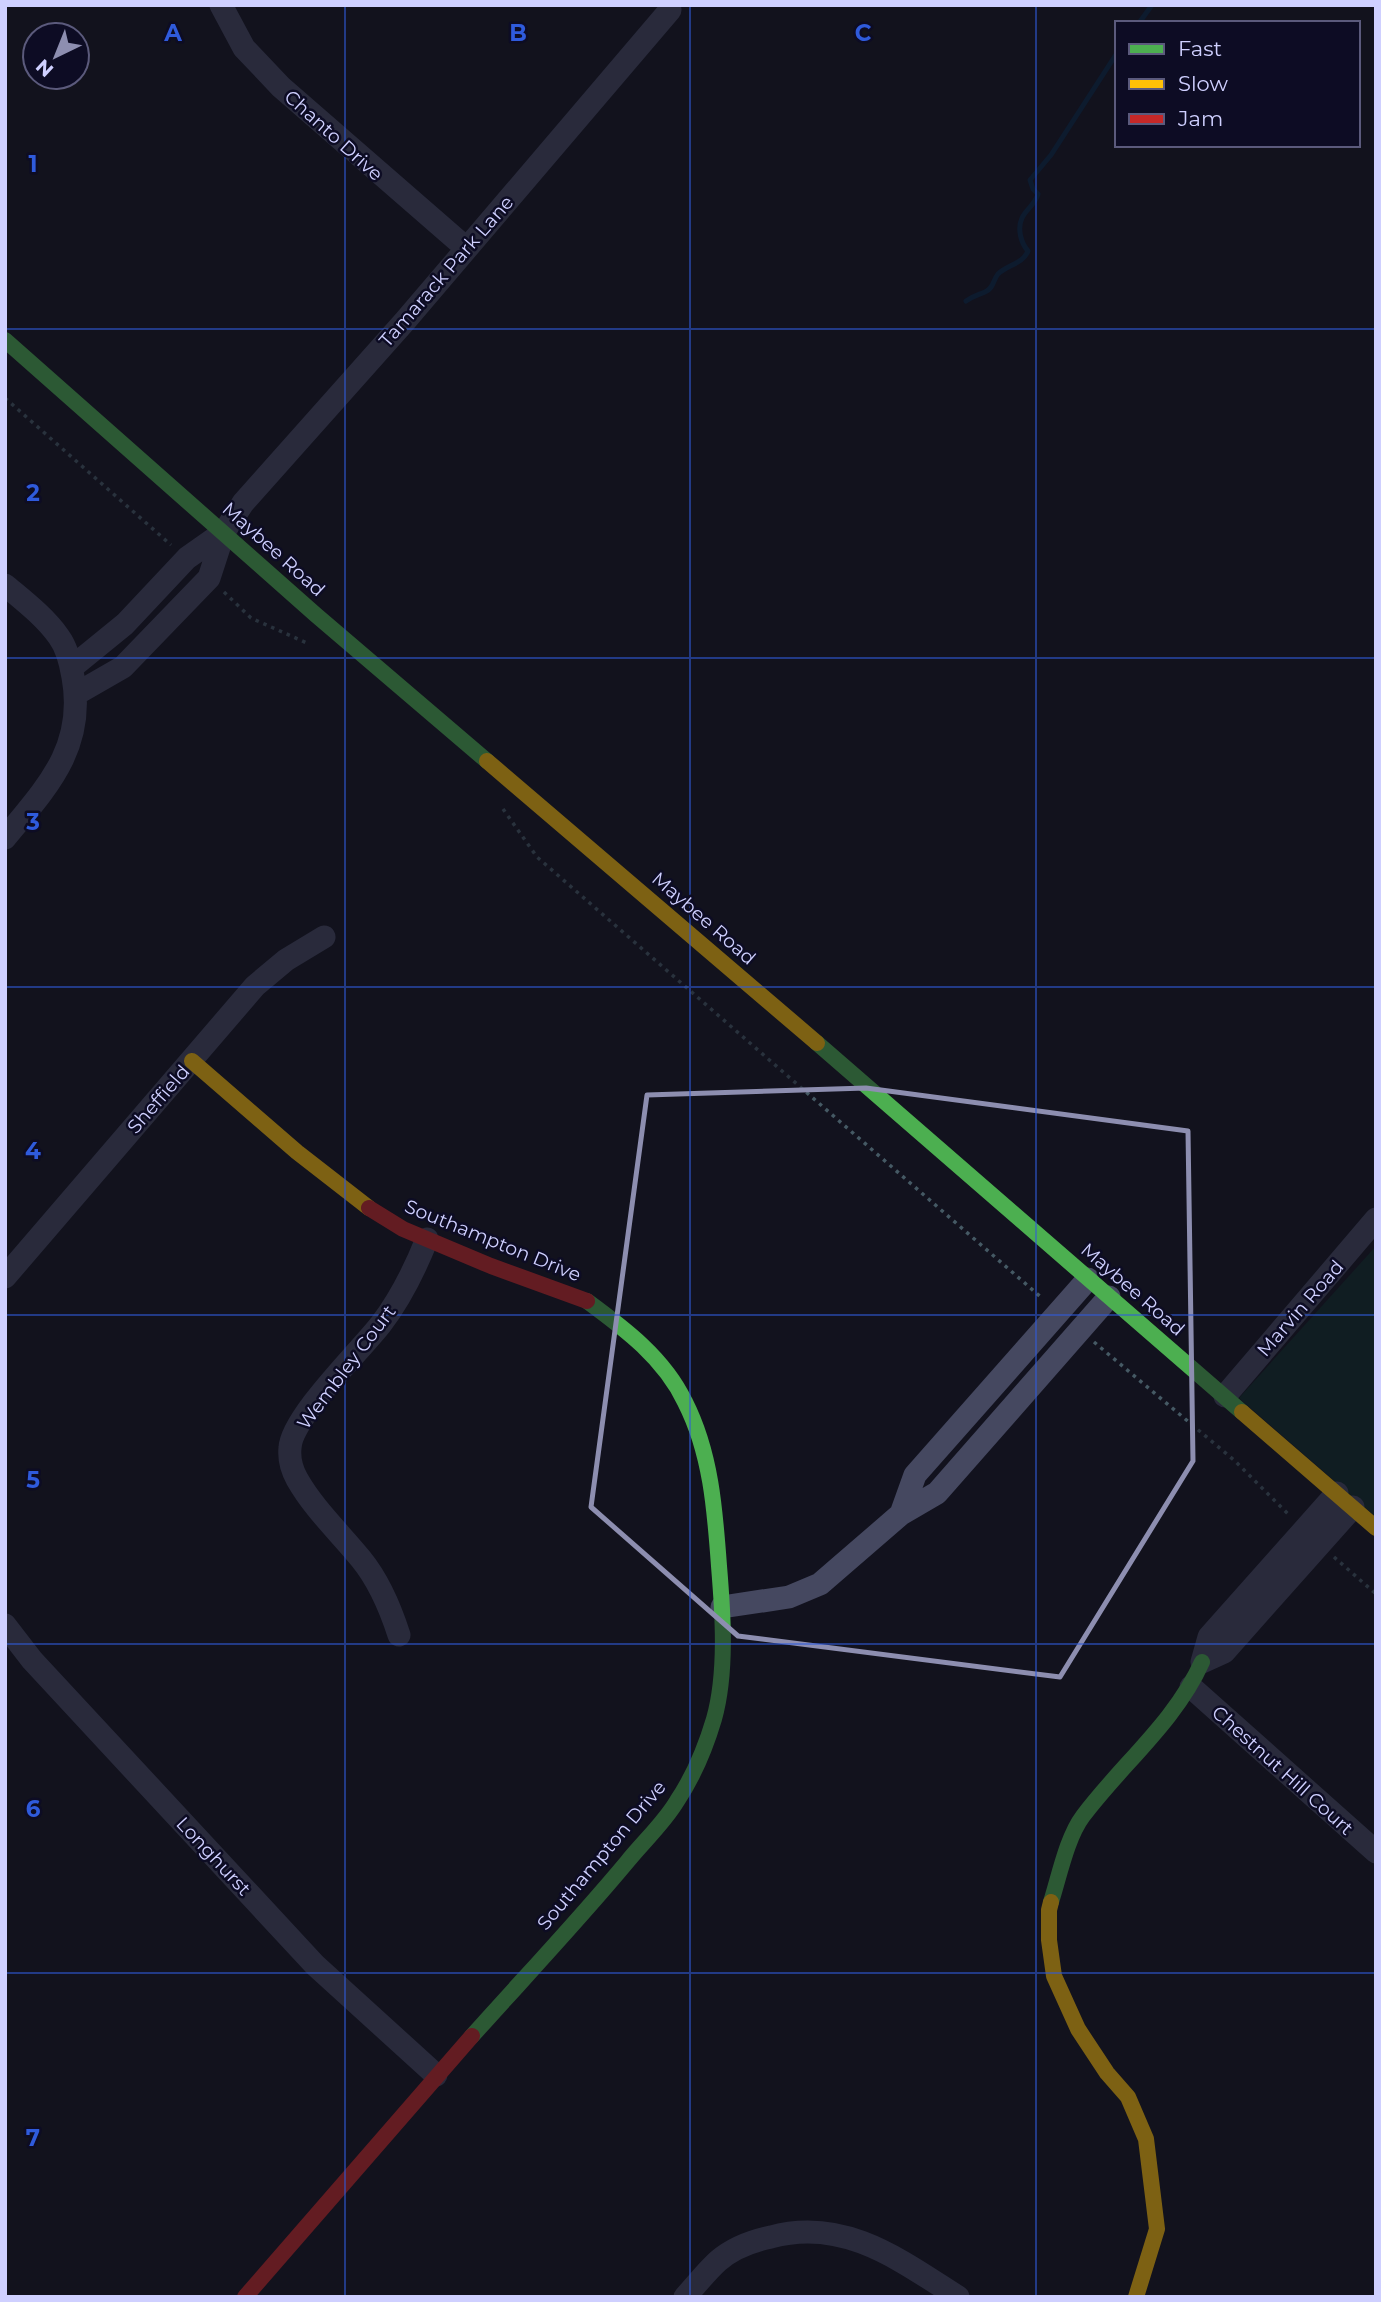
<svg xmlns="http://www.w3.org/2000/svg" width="1381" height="2302" viewBox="0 0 1381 2302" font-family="Montserrat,sans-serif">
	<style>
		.green { fill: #0f2b28 }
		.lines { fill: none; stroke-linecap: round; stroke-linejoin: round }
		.stream { stroke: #082644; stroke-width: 5 }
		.path { stroke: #455964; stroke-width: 3.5; stroke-dasharray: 3.5 5; stroke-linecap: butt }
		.street { stroke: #454860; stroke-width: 23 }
		.fast { stroke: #4caf50; stroke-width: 16 }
		.slow { stroke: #ffc107; stroke-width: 16 }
		.jam { stroke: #c62828; stroke-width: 16 }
		.marked { fill: none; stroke: #8d8eb0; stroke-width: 5; stroke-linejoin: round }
		.grid { fill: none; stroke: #2f5bdc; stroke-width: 2; stroke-opacity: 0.55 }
		.labels { text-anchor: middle; stroke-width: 5; stroke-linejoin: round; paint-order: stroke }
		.street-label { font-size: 19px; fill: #cfd0ff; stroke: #0d0c24 }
		.grid-label { font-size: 23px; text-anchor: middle; font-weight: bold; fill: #2f5bdc; stroke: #0d0c24; stroke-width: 5; stroke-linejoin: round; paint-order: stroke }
	</style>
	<rect width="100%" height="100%" fill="#12121e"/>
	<path class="green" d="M1376,1246V1517L1239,1398Z"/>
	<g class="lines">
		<path class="stream" d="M1139,23L1152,5
			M966,301C973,296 978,295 985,292C994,288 993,280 998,274C1007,265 1023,264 1028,251C1021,243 1017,229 1022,218C1026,209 1035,205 1038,194L1033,189L1030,180L1051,155L1117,53"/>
		<path class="path" d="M5,398L171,545
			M224,592L251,618L309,644
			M503,809L537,857L1043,1299
			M1094,1342L1235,1461L1290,1516
			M1334,1557L1376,1594"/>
		<path class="street" d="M221,5L244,48L281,87L466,248
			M224,532L243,503L405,321L670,10
			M5,585C24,601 45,617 59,637C67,648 71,665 73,677C86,748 46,788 5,838
			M71,668L125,624L187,558L224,532L209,578L123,667L76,694
			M5,1277L255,986L286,960L324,937
			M1088,1279L915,1475L901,1514L937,1493L1109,1297
			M1225,1396L1376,1219
			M1337,1493L1209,1637L1202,1662L1224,1652L1353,1507
			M722,1607L789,1597L820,1584L901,1514
			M5,1625L32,1660L315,1965L436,2075
			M399,1635C390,1607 379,1581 361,1559C339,1532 314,1509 297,1479C292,1470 289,1458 290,1448C291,1418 361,1350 381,1324C401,1298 415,1269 427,1239
			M1191,1687L1376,1852
			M685,2297C696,2285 706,2272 718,2261C733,2248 752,2241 771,2237C844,2217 900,2260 958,2297"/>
		<path class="fast" d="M5,340L316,615L487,761
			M817,1043L1242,1412
			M1051,1902C1059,1877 1067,1837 1083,1816C1122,1764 1175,1722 1202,1662
			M472,2036C524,1978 577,1922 627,1862C643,1842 664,1823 677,1801C693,1777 706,1746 714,1719C727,1673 723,1614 719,1566C715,1510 711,1453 685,1402C664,1358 625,1329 587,1301"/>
		<path class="slow" d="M487,761L817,1043
			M192,1061L297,1152L369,1208
			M1242,1412L1376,1528
			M1051,1902L1049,1910V1940L1054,1976L1078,2029L1107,2073L1128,2097L1146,2139L1157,2229L1136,2297"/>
		<path class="jam" d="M369,1208L403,1229L491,1266L587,1301
			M245,2297L472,2036"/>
	</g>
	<path d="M0 0H1381V2302H0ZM866,1088L1188,1131L1193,1461L1060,1677L738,1636L591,1507L647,1095Z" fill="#12121e" fill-opacity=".55" fill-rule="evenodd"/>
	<path class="marked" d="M866,1088L1188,1131L1193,1461L1060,1677L738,1636L591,1507L647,1095Z"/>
	<path class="grid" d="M345,5V2297M690,5V2297M1036,5V2297M5,329H1376M5,658H1376M5,987H1376M5,1315H1376M5,1644H1376M5,1973H1376"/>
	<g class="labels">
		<g class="street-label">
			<text transform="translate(334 135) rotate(42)" y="7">Chanto Drive</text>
			<text transform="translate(446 271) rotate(-49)" y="7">Tamarack Park Lane</text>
			<text transform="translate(274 549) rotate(42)" y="7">Maybee Road</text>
			<text transform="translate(704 918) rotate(41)" y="7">Maybee Road</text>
			<text transform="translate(158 1099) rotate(-49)" y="7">Sheffield</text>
			<text transform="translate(493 1240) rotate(22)" y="7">Southampton Drive</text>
			<text transform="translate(1133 1289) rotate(41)" y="7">Maybee Road</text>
			<text transform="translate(1300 1308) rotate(-49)" y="7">Marvin Road</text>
			<text transform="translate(346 1367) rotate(-53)" y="7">Wembley Court</text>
			<text transform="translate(1283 1770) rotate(42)" y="7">Chestnut Hill Court</text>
			<text transform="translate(601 1855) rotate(-50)" y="7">Southampton Drive</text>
			<text transform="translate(214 1856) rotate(47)" y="7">Longhurst</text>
		</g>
	</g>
	<g class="grid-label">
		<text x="173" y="41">A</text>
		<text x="518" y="41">B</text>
		<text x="863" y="41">C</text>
		<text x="33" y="172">1</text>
		<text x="33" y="501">2</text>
		<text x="33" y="830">3</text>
		<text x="33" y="1159">4</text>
		<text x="33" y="1488">5</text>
		<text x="33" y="1817">6</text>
		<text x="33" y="2146">7</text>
	</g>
	<rect width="1381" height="2302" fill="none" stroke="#cfd0ff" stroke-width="14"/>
	<rect x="1115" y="21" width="245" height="126" fill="#0d0c24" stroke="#5b5a7c" stroke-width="2"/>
	<rect x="1129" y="44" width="35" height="10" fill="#4caf50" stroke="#5b5a7c" stroke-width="2"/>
	<text x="1178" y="56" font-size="21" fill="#cfd0ff">Fast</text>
	<rect x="1129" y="79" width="35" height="10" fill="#ffc107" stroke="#5b5a7c" stroke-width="2"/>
	<text x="1178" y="91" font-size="21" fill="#cfd0ff">Slow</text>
	<rect x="1129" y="114" width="35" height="10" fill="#c62828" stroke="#5b5a7c" stroke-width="2"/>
	<text x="1178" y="126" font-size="21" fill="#cfd0ff">Jam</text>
	<g transform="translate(56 56) rotate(223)"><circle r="33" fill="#0d0c24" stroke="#5b5a7c" stroke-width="2"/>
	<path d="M0-5L12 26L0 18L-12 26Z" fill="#8d8eb0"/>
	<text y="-10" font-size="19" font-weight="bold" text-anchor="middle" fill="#cfd0ff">N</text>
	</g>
</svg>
